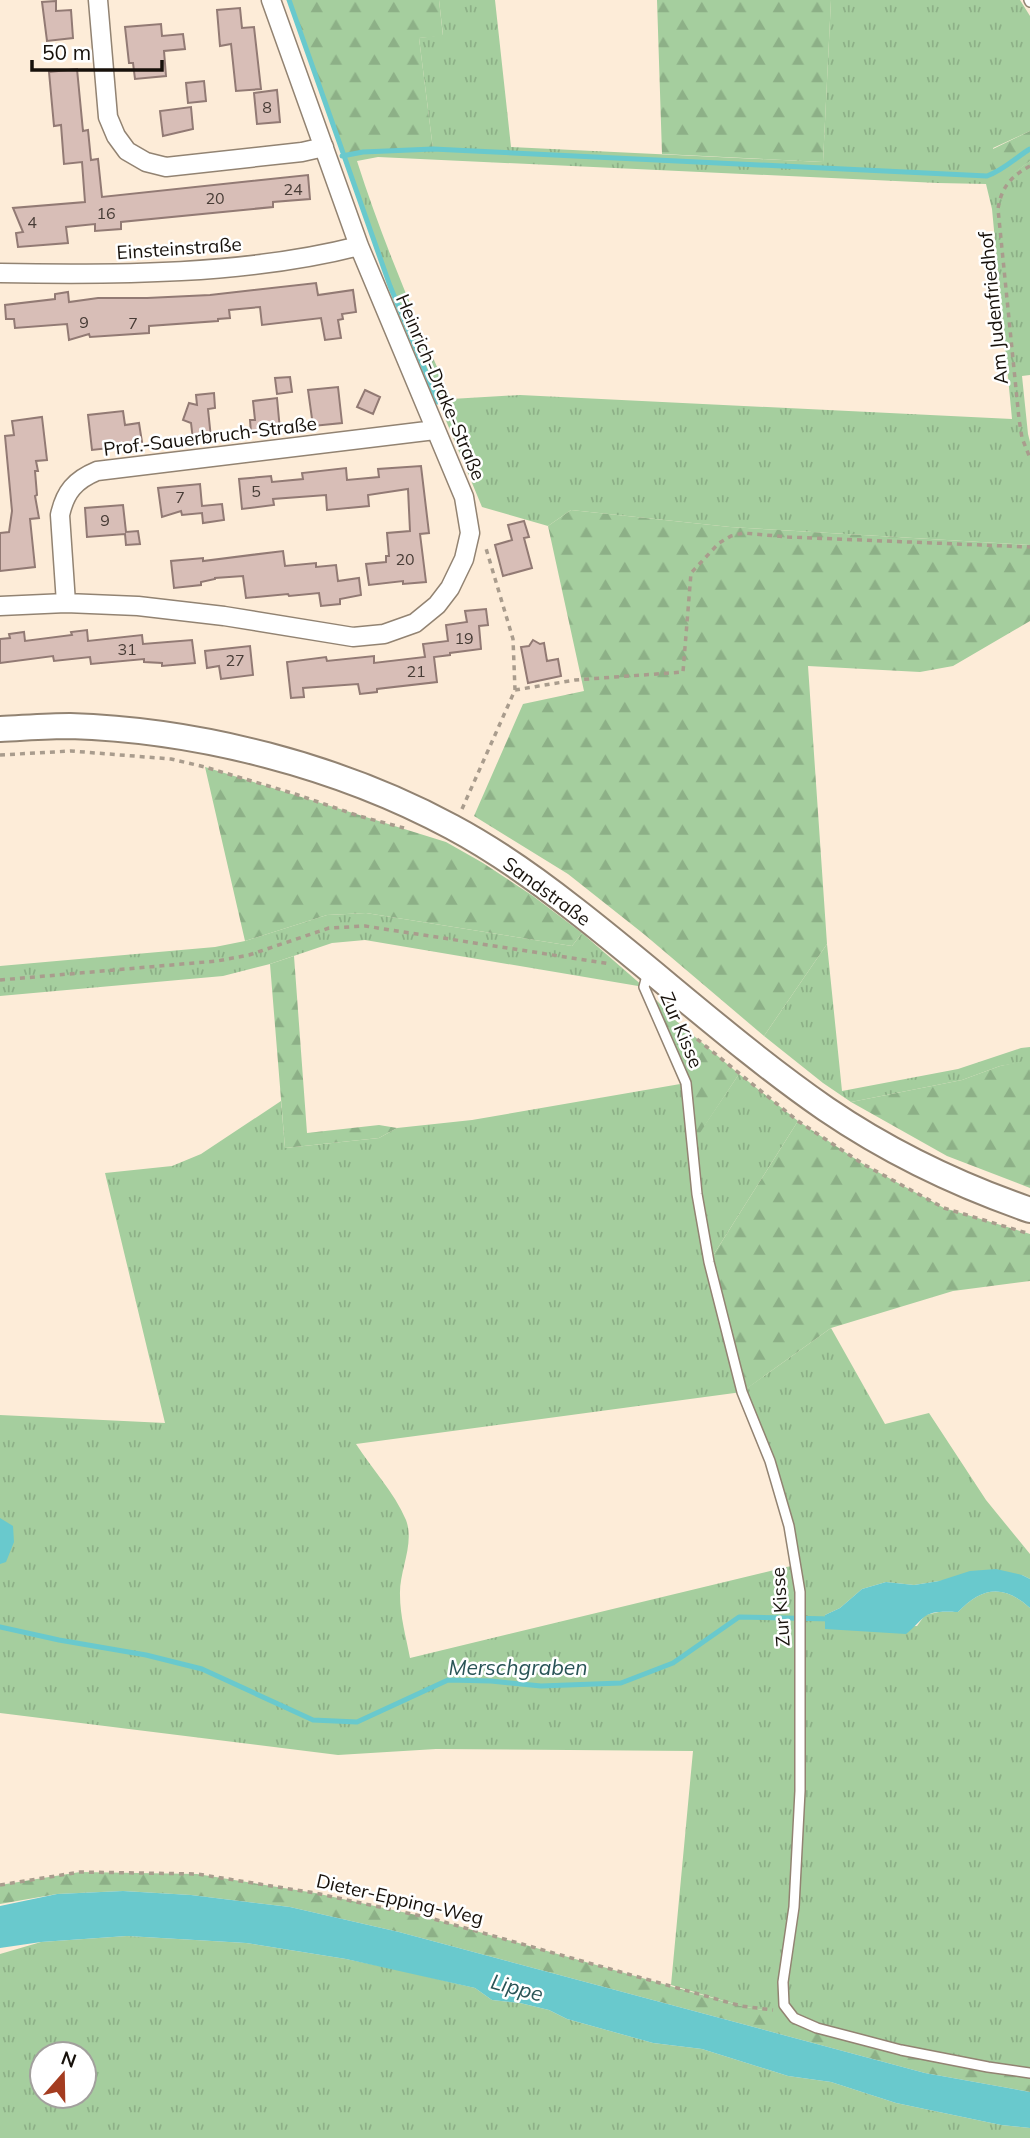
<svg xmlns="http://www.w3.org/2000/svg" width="1030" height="2138" viewBox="0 0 1030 2138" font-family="Mulish,sans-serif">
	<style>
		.grass { fill: url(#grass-tufts); fill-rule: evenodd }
		.forest { fill: url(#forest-firs) }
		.water { fill: #69c9cd }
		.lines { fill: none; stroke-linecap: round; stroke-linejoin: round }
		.stream { stroke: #69c9cd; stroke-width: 5 }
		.building { fill: #d8beb7; stroke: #927a74; stroke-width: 2 }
		.service-casing { stroke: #928372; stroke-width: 12 }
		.minor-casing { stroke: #928372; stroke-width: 21 }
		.secondary-casing { stroke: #928372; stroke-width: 28 }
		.path { stroke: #a99c8d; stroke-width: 3.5; stroke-dasharray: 5 5; stroke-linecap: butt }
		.service { stroke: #fff; stroke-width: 9 }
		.minor { stroke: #fff; stroke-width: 18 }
		.secondary { stroke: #fff; stroke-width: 24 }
		.labels { text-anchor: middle; stroke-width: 5; stroke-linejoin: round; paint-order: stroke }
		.number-label { font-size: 16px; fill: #473c36 }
		.street-label { font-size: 19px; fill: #17110b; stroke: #fff }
		.water-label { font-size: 21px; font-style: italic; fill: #295456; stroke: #fff }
	</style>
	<defs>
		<pattern id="grass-tufts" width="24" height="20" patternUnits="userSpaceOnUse" patternTransform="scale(1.75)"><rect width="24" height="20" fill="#a5ce9e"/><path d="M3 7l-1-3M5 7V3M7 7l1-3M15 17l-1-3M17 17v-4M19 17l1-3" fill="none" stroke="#8db087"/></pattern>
		<pattern id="forest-firs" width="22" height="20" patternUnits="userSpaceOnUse" patternTransform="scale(1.75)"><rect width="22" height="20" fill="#a5ce9e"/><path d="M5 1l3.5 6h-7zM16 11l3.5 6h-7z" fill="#8db087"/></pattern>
	</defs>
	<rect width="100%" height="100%" fill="#fdecd8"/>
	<path class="grass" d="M439,0H495L511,147L823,162L831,0H1020L1030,16V131L993,148L1002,181L1030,161V375L1022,376L1028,434L1030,442V545L730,527L571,510L548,526L482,507L390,286L342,156L363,152L433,149L419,38L443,35ZM378,157L938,183L986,184L992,209L1012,419L520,395L451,399C417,321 383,243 357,161Z
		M366,913L572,946L582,933L644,987L365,940L332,943L270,964L223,976L0,996V966L215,947L245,941L327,915Z
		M827,944L842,1091L958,1069L1021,1048L1030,1047V1061L1000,1066L962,1080L851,1102L823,1083L764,1036Z
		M739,1074L798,1121L709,1262L743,1391L831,1328L885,1424L929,1413L986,1500L1030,1554V1579L1022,1575L939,1581L914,1585L886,1582L862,1589L840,1608L825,1615L826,1629L917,1626L925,1615L939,1612H958C981,1588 1003,1583 1030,1608V2073L817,2028L786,2010H763L741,2006L671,1985L693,1751L436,1749L338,1755L0,1713V1415L165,1423L105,1173L172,1166L201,1154L281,1101L285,1148L379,1138L397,1128L472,1120L686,1083L692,1144ZM742,1392L789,1526L795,1565L410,1658C406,1637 400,1616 400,1595C399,1571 415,1544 406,1520C394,1492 372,1469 356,1444Z
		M127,1936L246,1943L346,1959L404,1971L475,1988L492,2000L520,2003L549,2010L567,2019L653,2043L702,2049L788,2076L831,2082L896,2103L1001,2125L1030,2128V2138H0V1954L41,1942ZM42,2054H84V2096H42Z"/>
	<path class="forest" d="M289,0H439L443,36L419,38L433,149L363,152L342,156Z
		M657,0H831L823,162L662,154Z
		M1030,131V161L1002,182L992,169L993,149Z
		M571,510L730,527L1030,545V621L953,666L920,672L808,666L827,944L764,1036L645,935L568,874L474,816L523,704L584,691L548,526Z
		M205,767L446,842L483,863L533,896L582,933L572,946L366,913L327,915L245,941Z
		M294,956L307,1133L379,1125L397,1128L379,1138L285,1148L270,964Z
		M644,987L675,1020L739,1074L692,1145L686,1083Z
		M1024,1061H1030V1188L947,1156L851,1102L962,1080L1000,1066Z
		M798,1121L863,1164L944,1208L1030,1234V1281L953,1291L831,1328L742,1392L709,1262Z
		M80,1872L197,1874L315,1893L430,1918L741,2006L763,2010L786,2009L817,2028L1030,2073V2092L925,2073L399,1932L290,1907L191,1895L123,1891L57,1894L0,1904V1885Z"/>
	<path class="water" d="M0,1518L13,1526L14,1542L6,1562L0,1564Z
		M996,1569L1022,1575L1030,1579V1608C1003,1583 981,1588 958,1612C947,1612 931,1610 923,1618C917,1623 913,1629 906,1634L825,1629V1615L840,1608L862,1589L886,1582L914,1585L939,1581L970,1571Z
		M123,1891L191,1895L290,1907L399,1932L925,2073L1030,2092V2128L1001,2125L896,2103L831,2082L788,2076L702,2049L653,2043L567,2019L549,2010L520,2003L492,2000L475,1988L346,1959L246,1943L127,1936L41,1942L0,1948V1906L57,1894Z"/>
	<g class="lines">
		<path class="stream" d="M289,0L390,286L438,402
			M342,156L363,152L433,149L987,176C1004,170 1015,158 1030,149
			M0,1627L59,1640L146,1655L202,1669L313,1720L357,1722L448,1680L491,1681L541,1686L621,1683L673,1663L739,1617L832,1619"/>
	</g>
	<path class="building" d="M56,1V11L71,10L73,38L47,41L42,2Z
		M240,8L242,28L254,27L261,89L236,91L231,44L220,46L217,10Z
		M161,24L162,36L183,34L185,49L164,51L166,76L135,79L133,63H129L125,27Z
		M77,69L83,131L88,130L91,160L98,159L102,197L308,175L310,199L273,202V207L121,222V229L95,231V224L66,227L68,243L18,247L16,233L23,232L13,208L85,202L82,162L64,164L61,125L54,126L49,72Z
		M204,81L206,101L188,103L186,83Z
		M277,90L280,122L257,124L254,93Z
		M191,107L193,129L163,136L160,111Z
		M316,283L318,295L353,290L356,312L342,314L343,319L338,320L341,338L325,340L321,318L262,325L260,307L229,310L230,318L218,319V321L149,326V333L90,337L89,334L69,340L67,324L15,328L14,319H6L5,305L55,299V294L68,292L69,302L98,298H147L210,295Z
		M290,377L292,392L277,394L275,378Z
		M338,387L342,423L313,426L308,390Z
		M365,390L380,397L373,414L357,407Z
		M214,393L215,408L208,409L211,438L193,440L191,423L183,420L189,403L197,405L196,395Z
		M277,398L280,430L251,433L250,420H255L253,401Z
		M123,411L125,425L139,423L142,442L127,444V446L92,450L88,415Z
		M42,417L47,460L36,461L38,471H35L37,495L35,496L39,518L30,519L35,567L0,571V533L9,532L12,511L5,436L14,435L12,421Z
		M421,466L429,533L420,534L426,582L403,584V581L369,585L366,564L386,562V556H389L387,533L410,531L408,489L368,495L369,506L327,510L326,495L273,499L274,505L242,509L239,479L271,476L272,482L303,479L302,473L346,468L347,480L379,477L378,469Z
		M200,484L202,506L222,504L224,520L203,523L202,513L182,515L181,511L162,517L158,488Z
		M123,505L126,532L138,531L140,544L126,545L125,534L87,537L85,508Z
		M524,521L529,537L524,538L532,568L503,576L495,545L512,540L508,525Z
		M283,551L285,566L316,563V567L336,565L338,581L359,578L361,595L340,599V604L321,606L319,593L289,596L288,594L246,598L243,576L215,578V579L201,582V585L174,588L171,561L203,558V561Z
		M486,609L488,625L479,626L481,649L450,653V655L434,657L437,682L377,689V692L360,694L358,684L303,688L304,697L291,698L287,662L326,657L327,661L374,656V663L425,657L423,644L448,641L446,625L467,622L465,611Z
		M87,630L88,641L142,635L143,644L192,640L195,663L162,666V663L144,662V659L91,664L90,657L54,661L53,656L0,663V639L10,638L9,634L24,632L25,641L72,635L71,632Z
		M533,640L540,644L544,643L547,661L558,659L561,676L528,683L521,647L529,646Z
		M250,646L253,675L221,679L219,666L207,668L205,651Z"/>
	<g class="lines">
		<defs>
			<path id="service" d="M1029,0L1030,2
				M648,972L644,987L686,1083L697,1194L709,1262L742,1392L770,1461L789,1526L800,1592V1791L794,1907L783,1982L784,2005L794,2018L817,2028L901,2050L988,2067L1030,2073"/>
			<path id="minor" d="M98,0L108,117L116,136L127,151L146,162L166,167L302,152L324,147
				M0,273C117,275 246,275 359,246
				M66,603L60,515C65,492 75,480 97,471L435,430
				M0,606L66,603L138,606L224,616L353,637L384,634L415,623L437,605L450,588L464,559L470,533L464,497L359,246L271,0"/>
			<path id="secondary" d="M0,729C23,728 47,726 70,726C199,730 339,766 452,827C495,850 536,879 574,909C658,974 738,1048 826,1109C889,1152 958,1185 1030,1210"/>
		</defs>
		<use href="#service" class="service-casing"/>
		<use href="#minor" class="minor-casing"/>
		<use href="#secondary" class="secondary-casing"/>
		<path class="path" d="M1030,166C1011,176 1001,188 998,209L1019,419L1022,438L1030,458
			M515,690L575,680L683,672L691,573L719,543L731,536L743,533L788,537L1030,547
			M0,755L71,751L171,759L205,767L295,794L359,816L404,828
			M462,809L515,690L513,639L485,545
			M0,980L217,961L249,955L329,928L365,926L611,964
			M697,1039L798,1121L863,1164L944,1208L1030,1234
			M0,1885L80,1872L197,1874L315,1893L430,1918L741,2006L773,2010"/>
		<use href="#service" class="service"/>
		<use href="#minor" class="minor"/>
		<use href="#secondary" class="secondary"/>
	</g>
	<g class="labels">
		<g class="number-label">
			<text x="267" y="113">8</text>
			<text x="293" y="195">24</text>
			<text x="215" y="204">20</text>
			<text x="106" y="219">16</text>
			<text x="32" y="228">4</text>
			<text x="84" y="328">9</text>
			<text x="133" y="329">7</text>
			<text x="256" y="497">5</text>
			<text x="180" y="503">7</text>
			<text x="105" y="526">9</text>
			<text x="405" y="565">20</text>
			<text x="464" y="644">19</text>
			<text x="127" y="655">31</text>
			<text x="235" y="666">27</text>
			<text x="416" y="677">21</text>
		</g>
		<g class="street-label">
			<text transform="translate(179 248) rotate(-4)" y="7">Einsteinstraße</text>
			<text transform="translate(993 308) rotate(-96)" y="7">Am Judenfriedhof</text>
			<text transform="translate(441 387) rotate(67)" y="7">Heinrich-Drake-Straße</text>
			<text transform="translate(210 436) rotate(-7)" y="7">Prof.-Sauerbruch-Straße</text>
			<text transform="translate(547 891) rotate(36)" y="7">Sandstraße</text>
			<text transform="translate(682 1030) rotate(67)" y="7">Zur Kisse</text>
			<text transform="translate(780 1607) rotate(-94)" y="7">Zur Kisse</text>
			<text transform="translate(400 1899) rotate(13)" y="7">Dieter-Epping-Weg</text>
		</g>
		<g class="water-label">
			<text x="518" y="1675">Merschgraben</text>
			<text transform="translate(517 1988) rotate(15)" y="7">Lippe</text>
		</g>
	</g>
	<g transform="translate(63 2075) rotate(20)"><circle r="33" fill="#ffffff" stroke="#a2a09d" stroke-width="2"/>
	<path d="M0-5L12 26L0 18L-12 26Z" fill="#a43c20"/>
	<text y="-10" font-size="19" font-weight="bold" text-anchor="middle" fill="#17110b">N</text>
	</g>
	<path d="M32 60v10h130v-10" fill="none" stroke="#17110b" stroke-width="3.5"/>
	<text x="42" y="60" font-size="21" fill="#17110b" stroke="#ffffff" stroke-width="5" paint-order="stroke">50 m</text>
</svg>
